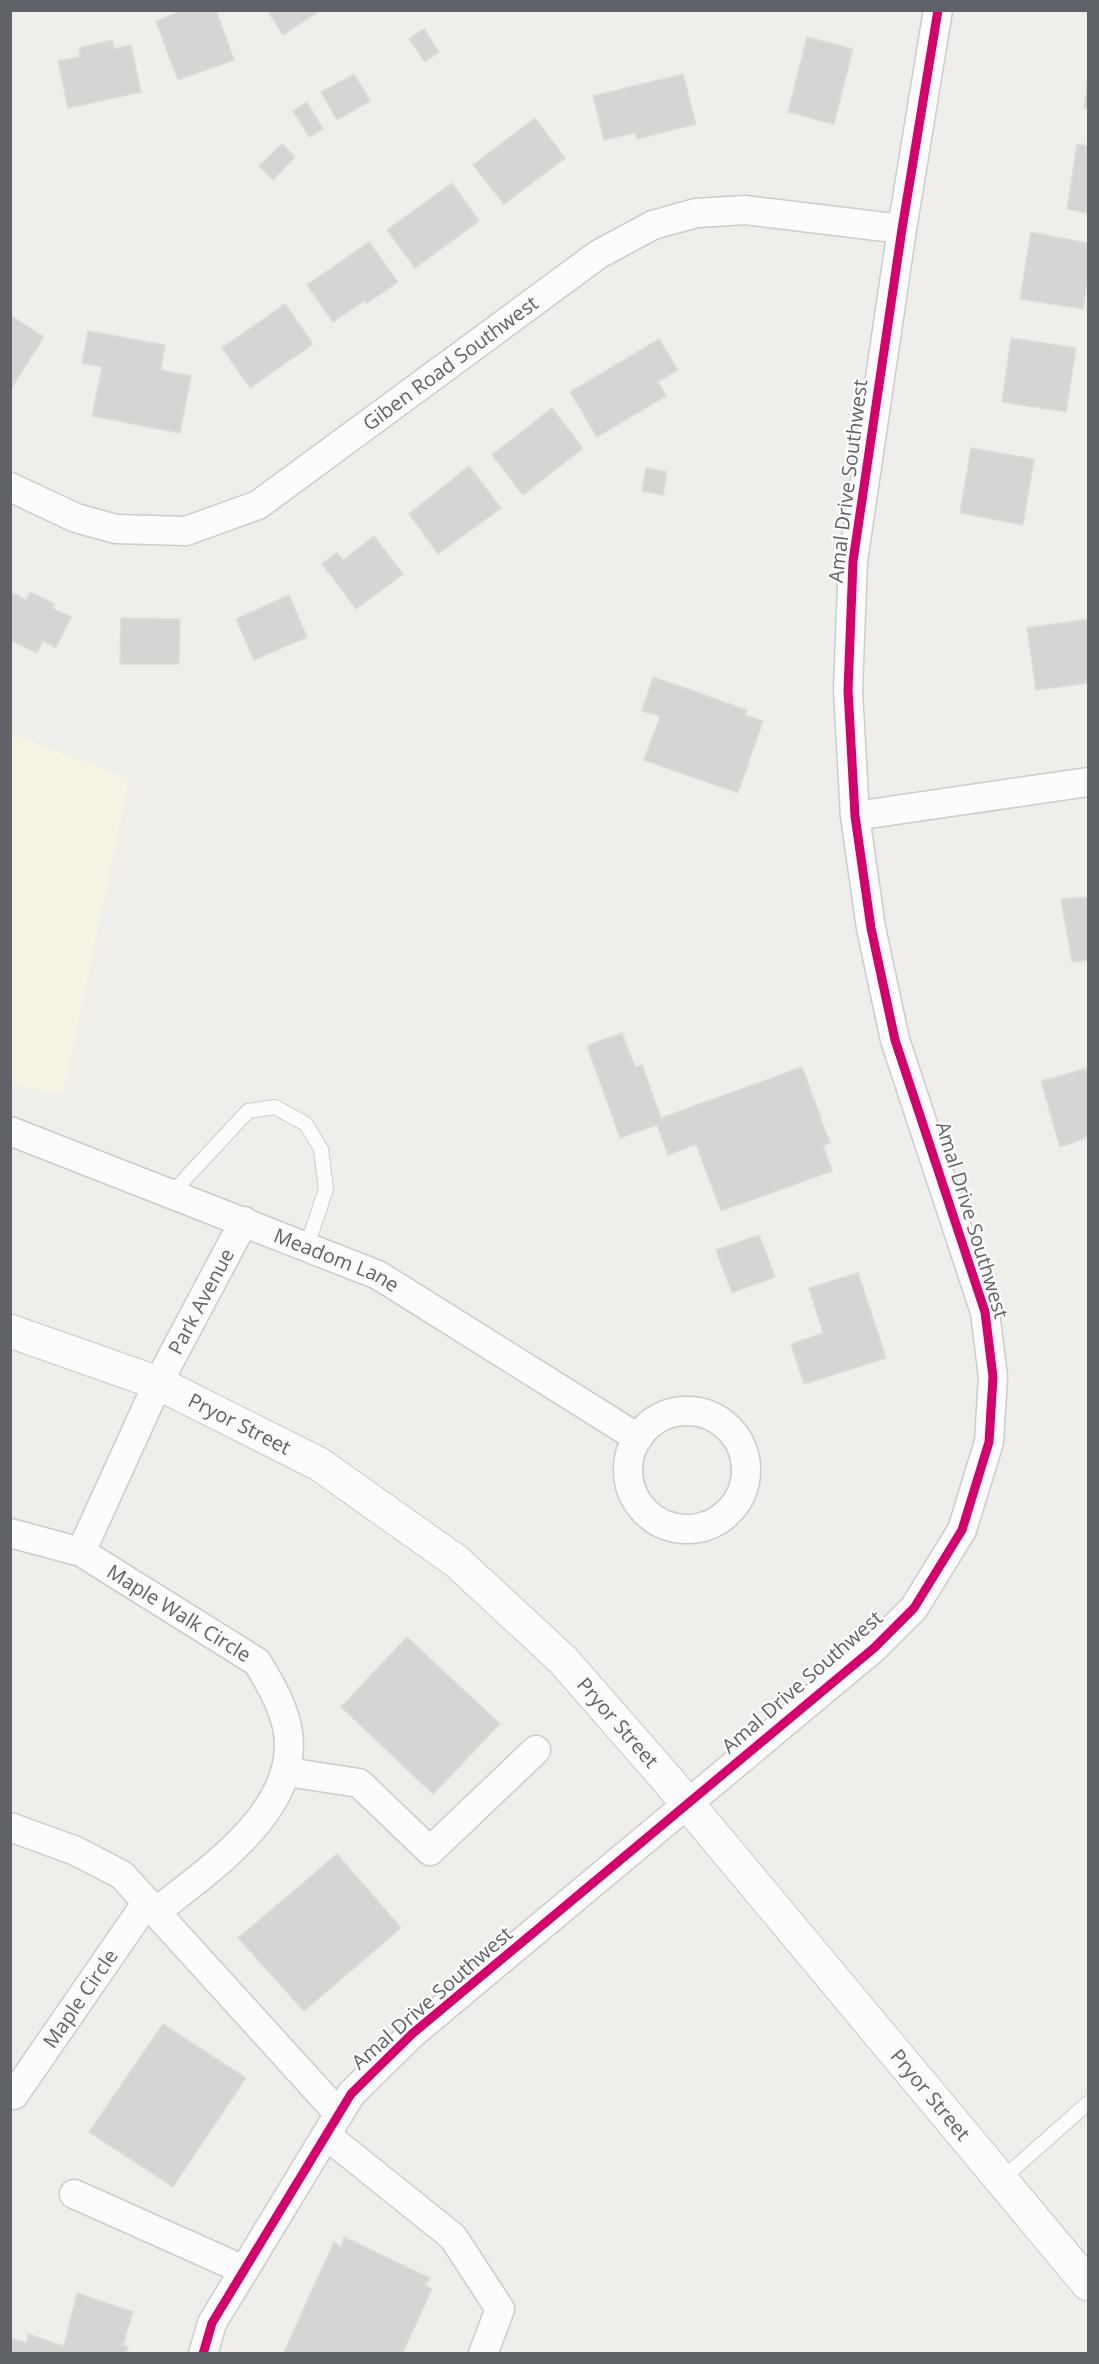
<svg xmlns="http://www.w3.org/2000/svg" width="1099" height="2364" viewBox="0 0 1099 2364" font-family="'Open Sans',sans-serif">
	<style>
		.commercial { fill: #f7f3e4 }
		.building { fill: #d6d5d3; stroke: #deddd9; stroke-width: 1.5 }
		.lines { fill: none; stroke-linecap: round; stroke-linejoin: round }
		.service-casing { stroke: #cbcccc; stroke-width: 16 }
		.minor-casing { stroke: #cbcccc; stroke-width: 31 }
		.secondary-casing { stroke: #cacacb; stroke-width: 35 }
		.service { stroke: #fdfcfc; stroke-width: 14 }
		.minor { stroke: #fdfcfc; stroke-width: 28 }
		.secondary { stroke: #fdfcfc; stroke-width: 33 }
		.cycleway-casing { stroke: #fff; stroke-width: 13 }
		.cycleway { stroke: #d6006c; stroke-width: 9 }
		.labels { text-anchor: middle; stroke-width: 4.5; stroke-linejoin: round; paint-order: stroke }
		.street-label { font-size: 20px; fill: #5f6368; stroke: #fff }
	</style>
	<rect width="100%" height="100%" fill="#efeeea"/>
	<path class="commercial" d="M11,734L129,779L63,1095L11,1084Z"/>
	<path class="building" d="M184,10H216L234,60L178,80L156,21Z
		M267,10H321L283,35Z
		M424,29L439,52L425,62L409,39Z
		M807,37L853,49L834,124L788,112Z
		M112,40L114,49L131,45L141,92L68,108L58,61L80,57L79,48Z
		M354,74L370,101L337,120L321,92Z
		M683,74L696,124L637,139L635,133L604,140L593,96Z
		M1088,79V109L1084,108Z
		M307,102L323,129L309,137L293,111Z
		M535,118L565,158L504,204L473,165Z
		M282,144L295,157L273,180L259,166Z
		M1077,144L1088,146V213L1067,209Z
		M452,183L479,221L415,268L387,230Z
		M1031,232L1088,243V275L1083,309L1020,299Z
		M369,242L398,282L366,304L364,301L333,322L307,285Z
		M285,304L313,344L250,388L222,348Z
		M10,315L44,337L12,387L10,386Z
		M88,331L165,345L161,370L191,376L180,433L92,416L102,367L82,363Z
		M1011,338L1076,348L1066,412L1002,402Z
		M659,339L678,370L658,382L666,396L597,437L570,392Z
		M552,408L583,448L523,495L492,455Z
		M971,448L1034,459L1023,525L960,513Z
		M469,466L501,508L438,554L409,514Z
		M646,468L667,472L663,495L642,491Z
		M374,536L403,574L356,609L322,564L337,552L343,560Z
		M10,592L26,600L30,592L55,604L52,608L71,617L56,648L43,641L37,653L10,640Z
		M289,595L307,637L254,660L236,619Z
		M121,618L180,619L179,664H120Z
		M1088,619V683L1036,690L1027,628Z
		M653,677L747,710L745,715L763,721L738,793L644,760L660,716L642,711Z
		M1088,897V960L1072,962L1061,899Z
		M622,1033L635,1067L642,1065L661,1118L802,1067L830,1143L823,1145L832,1171L721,1211L696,1144L668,1155L657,1125L620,1138L587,1046Z
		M1088,1068V1137L1060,1147L1041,1081Z
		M759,1235L775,1277L732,1293L716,1250Z
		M858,1273L886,1358L804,1384L791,1344L823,1333L809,1288Z
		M407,1637L500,1724L433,1794L341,1707Z
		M337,1854L401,1928L304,2011L238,1938Z
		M163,2024L246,2078L173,2187L89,2132Z
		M344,2237L430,2278L425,2285L432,2289L402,2354H283L334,2242L341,2247Z
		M77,2293L133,2312L123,2345L128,2346L126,2354H10V2338L27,2343L28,2334L64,2346Z"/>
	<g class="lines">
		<defs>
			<path id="service" d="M172,1193L248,1111L275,1107L306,1124L321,1149L326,1189L307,1246
				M1001,2180L1088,2103"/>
			<g id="minor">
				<path id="s1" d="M10,487L76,518L116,529L186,531L258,505L599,254L653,225L696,213L745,210L902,229"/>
				<path d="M855,816L1088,782"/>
				<path id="s2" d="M10,1131L378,1275L638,1438"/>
				<circle cx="687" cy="1470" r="59"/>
				<path id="s3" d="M10,1533L81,1552L257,1662C270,1683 284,1707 288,1732C299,1811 209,1869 156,1912"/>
				<path id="s4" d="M81,1552L158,1383L244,1221"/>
				<path d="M287,1772L359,1783L430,1851L536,1750"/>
				<path d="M10,1827L76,1851L122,1875L339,2114"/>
				<path id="s5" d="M14,2095L147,1902"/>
				<path d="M326,2135L453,2237L500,2309L483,2354"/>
				<path d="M74,2194L244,2270"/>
				<path d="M203,2354L212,2323L351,2094L412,2034L874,1648L914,1608L962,1530L989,1442L993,1377L985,1312L895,1040L871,928L855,816L848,690L853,561L902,229L938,10"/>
			</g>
			<g id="secondary">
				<path id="s6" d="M10,1331L158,1383L319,1464L456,1561L563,1660L666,1778L1088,2284"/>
			</g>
		</defs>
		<use href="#service" class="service-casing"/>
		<use href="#minor" class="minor-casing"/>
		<use href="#secondary" class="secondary-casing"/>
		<use href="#service" class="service"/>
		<use href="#minor" class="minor"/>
		<use href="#secondary" class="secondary"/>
		<defs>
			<path id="cycleway" d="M203,2354L212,2323L351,2094L412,2034L874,1648L914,1608L962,1530L989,1442L993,1377L985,1312L895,1040L871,928L855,816L848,690L853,561L902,229L938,10"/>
		</defs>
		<use href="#cycleway" class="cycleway-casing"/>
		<use href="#cycleway" class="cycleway"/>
	</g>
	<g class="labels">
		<g class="street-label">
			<text dy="7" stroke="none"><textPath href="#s1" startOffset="500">Giben Road Southwest</textPath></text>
			<text transform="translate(848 481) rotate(-83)" y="7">Amal Drive Southwest</text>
			<text transform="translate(972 1220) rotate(73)" y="7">Amal Drive Southwest</text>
			<text dy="7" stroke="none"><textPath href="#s2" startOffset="351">Meadom Lane</textPath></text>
			<text dy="7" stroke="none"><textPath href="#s4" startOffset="278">Park Avenue</textPath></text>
			<text dy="7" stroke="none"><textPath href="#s6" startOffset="248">Pryor Street</textPath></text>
			<text dy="7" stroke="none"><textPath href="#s3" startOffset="189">Maple Walk Circle</textPath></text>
			<text transform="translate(802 1682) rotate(-41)" y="7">Amal Drive Southwest</text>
			<text dy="7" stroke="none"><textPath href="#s6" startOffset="734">Pryor Street</textPath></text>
			<text transform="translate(432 1998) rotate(-41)" y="7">Amal Drive Southwest</text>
			<text dy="7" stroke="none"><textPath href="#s5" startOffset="117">Maple Circle</textPath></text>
			<text dy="7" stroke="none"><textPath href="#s6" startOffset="1220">Pryor Street</textPath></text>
		</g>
	</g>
	<rect width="1099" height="2364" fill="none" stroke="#5f6368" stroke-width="24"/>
</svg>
